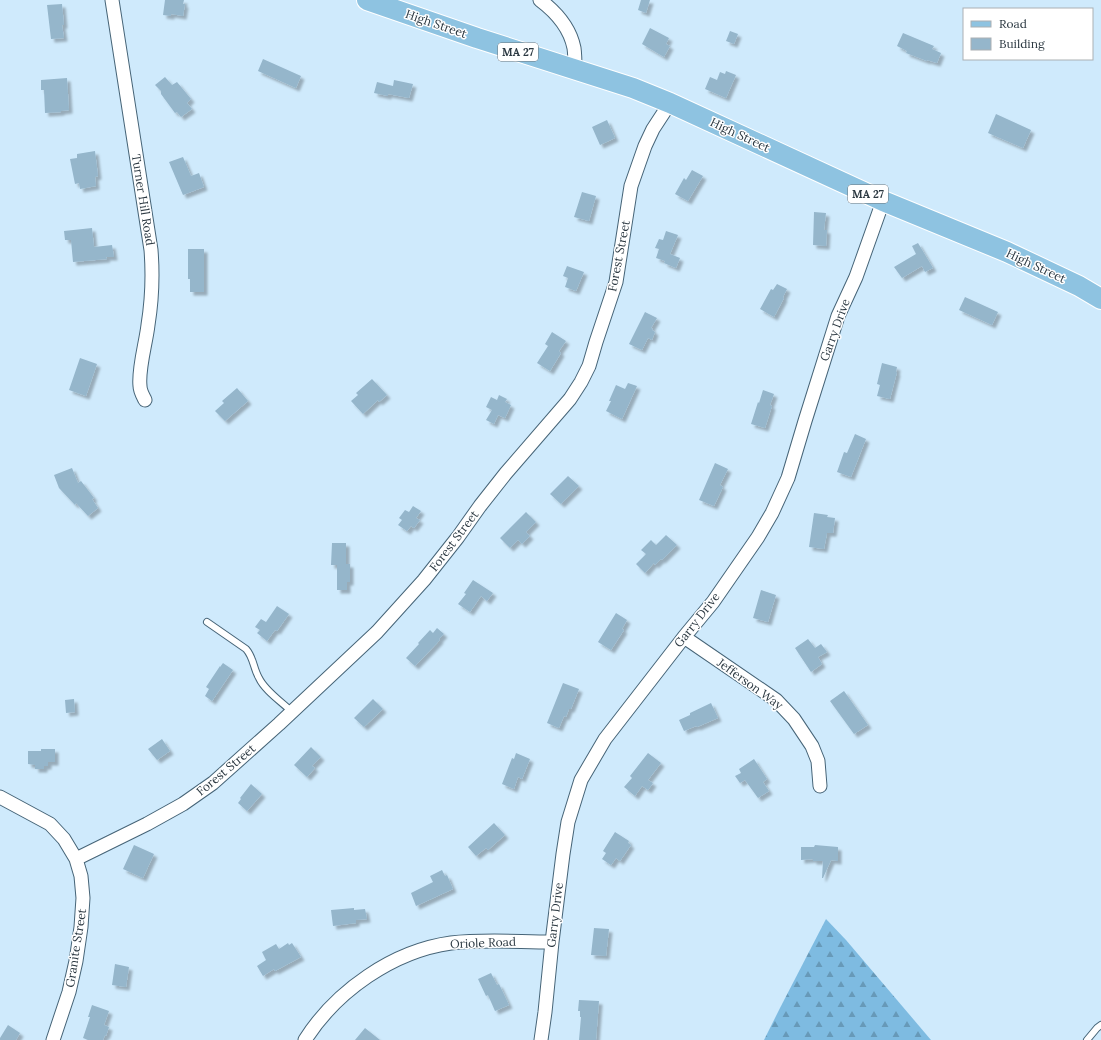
<svg xmlns="http://www.w3.org/2000/svg" width="1101" height="1040" viewBox="0 0 1101 1040" font-family="Lora,serif">
	<style>
		.forest { fill: url(#forest-firs) }
		.building { fill: #95b6cb; filter: url(#shadow) }
		.lines { fill: none; stroke-linecap: round; stroke-linejoin: round }
		.service-casing { stroke: #466477; stroke-width: 8 }
		.minor-casing { stroke: #466477; stroke-width: 15 }
		.primary-casing { stroke: #fff; stroke-width: 22 }
		.service { stroke: #fff; stroke-width: 6 }
		.minor { stroke: #fff; stroke-width: 13 }
		.primary { stroke: #8ec3e1; stroke-width: 20 }
		.labels { text-anchor: middle; stroke-width: 3; stroke-linejoin: round; paint-order: stroke }
		.shield { fill: #fff; stroke: #6b747b; stroke-width: 1 }
		.shield-label { font-size: 11px; font-weight: bold; fill: #2c3942 }
		.street-label { font-size: 12px; fill: #2c3942; stroke: #fff }
	</style>
	<defs>
		<pattern id="forest-firs" width="22" height="20" patternUnits="userSpaceOnUse"><rect width="22" height="20" fill="#7ebbe1"/><path d="M5 1l3.5 6h-7zM16 11l3.5 6h-7z" fill="#6799b8"/></pattern>
		<filter id="shadow"><feDropShadow dx="3.5" dy="3.5" stdDeviation="1" flood-color="#0004"/></filter>
	</defs>
	<rect width="100%" height="100%" fill="#cfeafc"/>
	<path class="forest" d="M826,919L846,940L931,1040H764L780,1008Z"/>
	<path class="building" d="M165,0H184L183,4H185L183,16L171,14V16L163,15Z
		M641,0H650L646,13L638,10Z
		M62,4L64,25H62L64,38L51,39L47,5Z
		M650,28L669,38L666,44L670,46L664,57L642,44Z
		M730,31L738,34L734,44L726,41Z
		M903,33L934,46L932,49L941,53L937,63L927,60V61L914,56L906,53L907,51L897,46Z
		M263,59L301,76L296,88L258,71Z
		M726,71L736,75L726,98L705,89L710,77L717,80L720,72L725,74Z
		M165,77L172,85L177,82L191,99L187,103L192,109L181,117L177,112L175,113L161,94V91L155,85Z
		M67,78L69,110L61,111V112L45,113L44,90H41V80Z
		M394,80L413,84L409,98L388,94V96L374,93L377,82L393,86Z
		M996,114L1031,130L1023,148L988,133Z
		M607,120L615,138L600,145L592,127Z
		M95,151L98,176L95,177L96,186L80,189L79,183L75,184L70,159L77,158V154Z
		M183,157L191,176L199,173L204,187L183,195L169,162Z
		M692,170L703,176L688,201L675,194L684,178L686,180Z
		M582,192L596,196L589,221L574,217Z
		M814,212L826,213L824,230H827L826,246L813,245Z
		M92,228L94,247L112,245L114,257H106L107,259L73,262L71,240H65L64,231Z
		M666,231L678,235L670,254L680,258L676,268L664,263L665,261L656,258L659,249L655,248L659,239L663,240Z
		M918,243L933,268L925,272L922,266L902,278L894,267L916,254L912,246Z
		M188,249H204V292H190V279H188Z
		M567,266L584,272L576,291L565,287L568,278L563,276Z
		M777,284L787,289L783,297L784,298L774,317L760,309L771,289L773,290Z
		M965,297L998,312L992,325L959,310Z
		M645,312L657,318L651,328L653,329L652,330L655,332L652,340L648,338L642,350L629,344Z
		M552,332L566,341L559,351L561,353L550,371L537,363L548,346L545,344Z
		M80,358L97,364L86,396L69,390Z
		M882,363L897,367L896,372H897L890,399L877,396L880,385L877,384Z
		M372,379L387,395L379,402L378,400L363,414L351,401L358,395L356,393Z
		M628,383L637,386L622,419L606,411L611,401H609L616,385L625,389Z
		M237,388L248,401L225,421L215,411L224,403L222,401Z
		M763,390L774,394L770,405L772,406L765,428L751,424L758,402L759,403Z
		M499,395L507,399L505,402L511,405L505,418L498,415L494,424L486,420L492,410L486,407L491,397L497,400Z
		M855,434L866,439L851,477L837,472L844,452L847,453Z
		M715,463L728,469L720,485L723,487L714,506L699,500Z
		M72,468L78,483L81,481L94,498L92,499L98,508L88,516L76,503L75,505L59,488L54,475Z
		M568,476L579,486L561,504L550,494Z
		M413,506L421,511L416,518L420,520L414,528L411,526L407,531L398,525L402,520L399,518L405,510L409,512Z
		M526,512L536,522L526,532L530,536L522,544L518,540L510,548L500,538Z
		M814,513L828,515L827,517L835,518L833,533H827L824,549L809,547Z
		M666,535L677,545L662,560L661,559L655,565L654,563L645,573L636,564L646,554L641,550L651,540L656,545Z
		M332,543H346V564H350V582H347V590H337V565H331Z
		M473,580L493,593L487,601L481,596L470,612L458,604L466,594L464,593Z
		M761,590L776,595L768,622L753,618Z
		M277,606L289,614L277,631L275,630L267,641L257,633L260,630L255,627L261,619L266,622Z
		M616,613L627,620L622,629L624,630L611,650L598,642Z
		M437,628L444,634L439,639L440,640L415,666L406,658L419,644L418,643L430,630L433,633Z
		M808,639L815,648L821,644L827,652L818,657L822,664L811,672L795,648Z
		M223,663L233,670L212,701L205,696L209,689L206,687L220,666V667Z
		M563,683L579,689L571,709H569L566,717L564,716L559,728L547,723Z
		M844,691L868,725L854,734L830,701Z
		M74,699L75,712L66,713L65,700Z
		M373,699L383,709L364,727L354,718Z
		M711,703L718,718L697,727L696,726L684,731L679,720L690,715V713Z
		M162,739L170,751L157,760L148,749Z
		M311,747L321,757L312,766L315,768L307,777L294,765Z
		M41,749H55V762H48V766H44V769H35V765L28,764V751H41Z
		M516,753L530,759L522,779L518,777L514,789L502,784L512,758L514,759Z
		M648,753L661,763L648,780L653,783L648,790L642,786L635,796L624,787L632,778L630,776Z
		M754,759L767,779L763,782L769,791L758,798L745,780L740,783L735,776L741,773L739,769Z
		M251,784L262,794L247,811L238,803L241,799L240,798Z
		M494,823L505,835L488,850L486,848L476,856L468,847Z
		M615,832L629,841L628,843L631,845L620,861L616,858L611,865L602,859L606,853L603,851Z
		M134,845L154,854L143,878L123,869Z
		M815,845L838,847V861L831,860L823,878H822L823,861H813V859L801,860V847H814Z
		M442,870L445,876L447,875L453,889L416,906L411,893L433,882L430,876Z
		M354,908V910L365,909L367,919L356,920V923L333,926L331,910Z
		M594,928L609,929L606,956L591,955Z
		M288,943L289,945L292,943L301,957L275,971L274,969L263,976L257,966L266,960L262,952L276,944L279,949Z
		M115,964L129,967L126,987L112,985Z
		M491,973L497,985L499,984L509,1005L495,1011L488,995L486,996L478,979Z
		M579,1000L599,1001L596,1040H579L581,1017H580V1011H578Z
		M92,1005L109,1011L104,1025L109,1027L106,1036L105,1035L103,1040H88L83,1038L90,1017H88Z
		M8,1025L20,1033L16,1040H0V1038Z
		M365,1028L380,1040H355Z"/>
	<g class="lines">
		<defs>
			<path id="service" d="M207,622L246,649C254,658 253,668 259,678C265,691 282,702 292,712
				M1087,1040L1097,1028L1101,1025"/>
			<path id="minor" d="M112,0L151,250C153,275 152,300 148,325C146,343 138,369 140,386C140,391 143,396 145,400
				M540,0C556,12 570,28 574,48C575,55 575,63 575,70
				M684,637L776,700L794,719L812,746L818,761L820,786
				M0,797L50,824L64,839L76,859L81,876L83,898L81,927L76,961L69,992L53,1040
				M76,859L147,824L183,804L213,783L279,724L377,632L424,580L458,537L480,506L506,473L570,399L581,382L589,366L596,342L616,282L631,186L645,146L653,129L670,103
				M305,1040C336,991 393,951 451,943C484,939 518,942 552,942
				M541,1040L545,1012L552,942L563,854L568,822L581,780L605,739L684,637L713,602L758,537L772,513L788,478L805,421L838,316L856,277L883,201"/>
			<path id="primary" d="M367,0L477,38L633,88L670,103L883,201L1007,252L1079,286L1101,299"/>
		</defs>
		<use href="#service" class="service-casing"/>
		<use href="#minor" class="minor-casing"/>
		<use href="#primary" class="primary-casing"/>
		<use href="#service" class="service"/>
		<use href="#minor" class="minor"/>
		<use href="#primary" class="primary"/>
	</g>
	<g class="labels">
		<g class="shield">
			<rect x="498" y="43" width="40" height="18" rx="3"/>
			<rect x="848" y="185" width="40" height="18" rx="3"/>
		</g>
		<g class="shield-label">
			<text x="518" y="56">MA 27</text>
			<text x="868" y="198">MA 27</text>
		</g>
		<g class="street-label">
			<text transform="translate(436 24) rotate(19)" y="4">High Street</text>
			<text transform="translate(740 135) rotate(25)" y="4">High Street</text>
			<text transform="translate(143 200) rotate(81)" y="4">Turner Hill Road</text>
			<text transform="translate(619 256) rotate(-79)" y="4">Forest Street</text>
			<text transform="translate(1036 266) rotate(25)" y="4">High Street</text>
			<text transform="translate(835 330) rotate(-70)" y="4">Garry Drive</text>
			<text transform="translate(454 541) rotate(-53)" y="4">Forest Street</text>
			<text transform="translate(697 620) rotate(-52)" y="4">Garry Drive</text>
			<text transform="translate(750 684) rotate(36)" y="4">Jefferson Way</text>
			<text transform="translate(226 770) rotate(-40)" y="4">Forest Street</text>
			<text transform="translate(555 915) rotate(-83)" y="4">Garry Drive</text>
			<text transform="translate(483 943) rotate(-2)" y="4">Oriole Road</text>
			<text transform="translate(76 948) rotate(-81)" y="4">Granite Street</text>
		</g>
	</g>
	<rect x="963" y="8" width="130" height="52" fill="#ffffff" stroke="#abb0b3"/>
	<rect x="971" y="21" width="20" height="6" fill="#8ec3e1" stroke="#abb0b3"/>
	<text x="999" y="28" font-size="12" fill="#2c3942">Road</text>
	<rect x="971" y="38" width="20" height="12" fill="#95b6cb" stroke="#abb0b3"/>
	<text x="999" y="48" font-size="12" fill="#2c3942">Building</text>
</svg>
